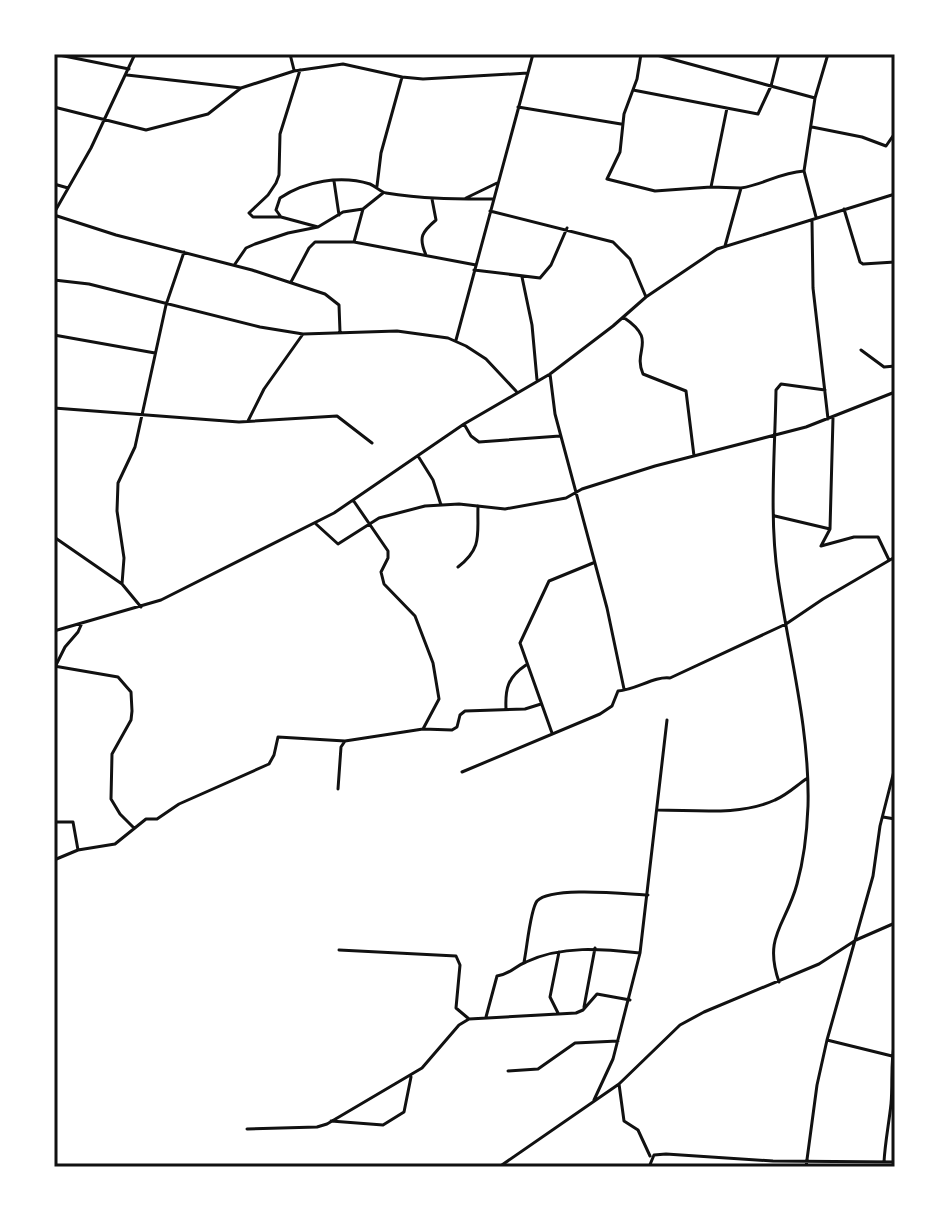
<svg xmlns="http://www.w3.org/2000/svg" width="949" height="1221" viewBox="0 0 949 1221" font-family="'Nunito Sans',sans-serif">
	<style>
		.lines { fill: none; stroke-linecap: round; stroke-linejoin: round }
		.minor { stroke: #111; stroke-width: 3 }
		.neatline { fill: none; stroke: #111; stroke-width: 3 }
	</style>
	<rect width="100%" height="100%" fill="#fff"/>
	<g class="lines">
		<path class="minor" d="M54,54L129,69
			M290,54L294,70
			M641,54L637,79L624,114L620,152L607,179L655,191L711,187L741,188
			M653,54L815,98
			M127,75L241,88L294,71L343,64L402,77L423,79L528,73
			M633,90L758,114L771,86L779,54
			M54,107L146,130L208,114L241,88
			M518,107L621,124
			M812,127L862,137L886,146L895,133
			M334,181L339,215
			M54,184L68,188
			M377,186L381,153L402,77
			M711,187L727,108
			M466,198L497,183
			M844,209L860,262L863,264L895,262
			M490,211L613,242L630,259L646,297
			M54,213L91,148L135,54
			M54,215L116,235L252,270L325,294L339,305L340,332
			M281,217H253L249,213L268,195L276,183L279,175L280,134L300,70
			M816,217L804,171L815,98L828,54
			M812,221L813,288L828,419
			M318,227L281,217L276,210L280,198C305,181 341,175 370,184C377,187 380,192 386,193C421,199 457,199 493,199
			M354,242L363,209L383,193
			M725,246L741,188C766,184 778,173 804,171
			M426,255C418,237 422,232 436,220L432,199
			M235,264L246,248L255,244L288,233L318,227L343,212L363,209
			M474,270L540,278L551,265L567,228
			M522,277L532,325L537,380
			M54,280L89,284L260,327L303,334L397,331L448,338L466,346L486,359L516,391
			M291,282L309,248L315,242H354L476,265
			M623,317C659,341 632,349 643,374L686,391L694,456
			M54,335L155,353
			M456,340L533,54
			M861,350L884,367L895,366
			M550,374L555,414L607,608L624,689
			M54,408L239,422L337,416L372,443
			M833,418L830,529L821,546L854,537H878L889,560
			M248,421L264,389L303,334
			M464,424L471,436L479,442L560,436
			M418,456L433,480L441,505
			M353,500L388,551V558L381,572L384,584L415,616L433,663L439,699L423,729
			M775,516L830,529
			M316,524L338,544L379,518L425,506L459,504L505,509L566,498L582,489L655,466L806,427L895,392
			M54,537L122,584L141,607
			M458,567C483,548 477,534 478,506
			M122,584L124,558L117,511L118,483L135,447L166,305L184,252
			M54,631L161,600L334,513L464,424L550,374L613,326L646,297L717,249L895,194
			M54,666L118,677L131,692L132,711L131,720L112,754L111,799L120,814L134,828
			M55,667L65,647L78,632L82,623
			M506,709C505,688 508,677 526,665
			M552,733L520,643L549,581L593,563
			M462,772L600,714L612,706L618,691C636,690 654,676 670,678L786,624L823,599L895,557
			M338,789L341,747L345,741L423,729L452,730L457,727L460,715L465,711L525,709L541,704
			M658,810C696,810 740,816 775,800C787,795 796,786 806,779
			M883,817L895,819
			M54,822H73L78,850
			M54,860L78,850L115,844L146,819H157L179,804L269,764L274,755L278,737L345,741
			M339,950L456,956L460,965L456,1008L469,1019
			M524,962C527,949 530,910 537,901C551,886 626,894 648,895
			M779,982C763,936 786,925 797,884C804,859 807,832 808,806C810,730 789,653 778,578C769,517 775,452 776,390L781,384L825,390
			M584,1007L595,948
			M558,1013L550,997L559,952
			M486,1017L497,976C513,973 513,967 526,962C562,945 602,949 640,953
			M827,1040L892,1056
			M508,1071L538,1069L575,1043L618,1041
			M619,1084L624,1121L638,1130L650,1156
			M594,1100L613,1059L640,953L667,720
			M331,1121L383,1125L404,1112L411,1077
			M247,1129L317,1127L327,1124L422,1068L459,1025L469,1019L576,1013L583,1010L597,994L630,1000
			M884,1162C885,1143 889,1123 891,1104C893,1083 890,1062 895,1040
			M499,1167L619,1084L680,1025L704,1012L819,964L856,940L895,923
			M649,1167L654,1155L666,1154L773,1161L895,1162
			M806,1167L817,1085L827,1040L873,876L880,826L895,767"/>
	</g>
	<rect width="949" height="1221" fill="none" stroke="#ffffff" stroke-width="112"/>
	<rect x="56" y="56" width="837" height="1109" class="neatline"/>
</svg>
